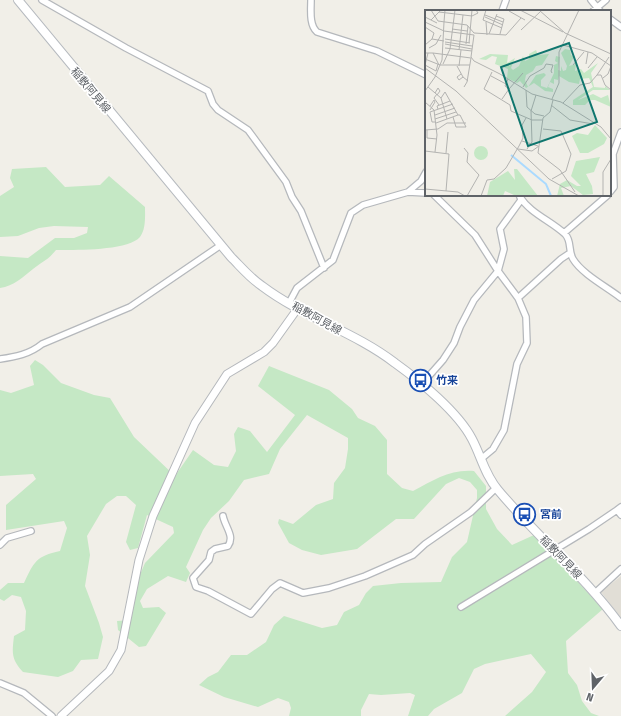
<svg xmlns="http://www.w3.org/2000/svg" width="621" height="716" viewBox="0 0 621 716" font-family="'Fira Sans Condensed','Noto Sans JP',sans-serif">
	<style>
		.education { fill: #e1ded6 }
		.green { fill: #c5e8c5 }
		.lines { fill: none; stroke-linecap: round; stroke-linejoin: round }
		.minor-casing { stroke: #b5b8bc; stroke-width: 8 }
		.tertiary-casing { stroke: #b5b8bc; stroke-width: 9 }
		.secondary-casing { stroke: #b6babf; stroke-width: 10 }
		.minor { stroke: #fff; stroke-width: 5.5 }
		.tertiary { stroke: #fff; stroke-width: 7 }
		.secondary { stroke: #fff; stroke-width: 8 }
		.labels { text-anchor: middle; stroke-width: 3.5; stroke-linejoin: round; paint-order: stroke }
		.street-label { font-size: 11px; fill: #5f6368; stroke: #fff }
		.transit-label { font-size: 11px; font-weight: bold; fill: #164399; stroke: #fff; text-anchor: start }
		.inset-river { fill: none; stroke: #aadaff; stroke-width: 2 }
		.inset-road { fill: none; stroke: #b3b3b1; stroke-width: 1 }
		.view { fill: #0f766e; fill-opacity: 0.15; stroke: #0f766e; stroke-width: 2 }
		.inset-edge { fill: none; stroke: #5f6368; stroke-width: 2 }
	</style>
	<rect width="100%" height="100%" fill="#f1efe8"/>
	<path class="education" d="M621,576V618L601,592Z"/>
	<path class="green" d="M46,167L65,187L100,185L109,176L145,207C145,217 146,229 140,237C128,251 74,250 56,250C47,261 43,261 33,269C23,277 14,286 0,288V256L28,258L55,238H74L87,233L88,227L54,226L39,228L18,236L0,237V196L14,187L10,178L12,169Z
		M35,360L43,365L61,383L94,395L110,398L134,437L175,476L193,450L214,465L228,467L236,451L234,434L238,427L250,431L267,452L295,415L258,386L269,366L329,390L352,409L358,418L375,426L387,440V474L402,488L413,491C434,480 450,469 474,471L486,486V509L497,529L512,545L534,535L603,609L566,641L568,673L577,685L582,701L591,713L599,716H505L532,692L546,672L531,654L485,664L474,669L462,693L434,709L428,716H408L415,695L410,693L381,695L369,694L361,710V716H289L291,708L289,702L278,698L258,707L224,697L199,685L208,677L218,672L231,655H247L266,642L274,625L284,616L322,628L337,625L344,612L359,605L366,593L373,586L401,583L441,582L452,557L467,542L477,498V490L470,482L459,478L446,484L414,519H396L357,549L321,555L302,550L289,543L278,523L279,519L293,524L316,505L333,499L334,483L345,468L348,449V438L307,415L280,449L269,474L244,480L229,501L211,518L203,530L186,567L190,573L186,582L168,576L147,589L140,601L143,608L159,607L166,613L146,646L139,647L118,630L117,621L131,620L139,577L145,563L174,533L173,527L147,515L138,548L130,550L126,542L136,505L126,496H117L106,504L87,536L90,555L85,586L99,623L103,637L98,659L81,660L73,671L58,677L23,672C11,659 12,653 14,636L25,630L26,611L21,597L12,595L4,601L0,599V590L8,583H24C34,562 36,556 60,551L67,528L64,521L6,530V505L36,479L33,474L0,476V390L11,393L34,385L30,366Z"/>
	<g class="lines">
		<defs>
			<path id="minor" d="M42,0L126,48L208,91L213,104L218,110L248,130L286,182L292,197L301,211L324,268
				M311,0C311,10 309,25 317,32L377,51L426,75
				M591,0L600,11
				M502,11L506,0
				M593,11L606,0
				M610,19L621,27
				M408,192L426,193
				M610,192L614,187L613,154L621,132
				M434,195L475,235L498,271L518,298L526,317L527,343L517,364L504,430L493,449L481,459
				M520,197C530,213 551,221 565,234C572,241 568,251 573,259C582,274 607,287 621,298
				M564,233L608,195
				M518,298L561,259L570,253
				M289,303L297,288L333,260L351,213L363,205L408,192L421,181L426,172
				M0,359C15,357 30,354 42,344L130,307L221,245
				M421,385L443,360L454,343L460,327L474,300L498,271L504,249L500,229L521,200L520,195
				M621,507L617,510L621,515
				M223,516C225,527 235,536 228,546L215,549L211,552L209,560L193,578L196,587L208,591L251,614L272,589L280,583L303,593L329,588L365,576L413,555L425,544L471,512L496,488
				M0,545L7,538L31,531
				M595,593L621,569
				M461,607L589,529L617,510
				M0,683L24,693L52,716"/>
			<path id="tertiary" d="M61,716L109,671L121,650L139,560L153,516L195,423L227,374L264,352L273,343L298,308"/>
			<path id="secondary" d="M18,0L231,257C241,267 250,278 262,286C303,317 355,332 395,363C420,381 458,412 472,439C481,456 485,475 498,490C537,537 585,576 621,626"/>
		</defs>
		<use href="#minor" class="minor-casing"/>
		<use href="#tertiary" class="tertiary-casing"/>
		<use href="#secondary" class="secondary-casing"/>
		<use href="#minor" class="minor"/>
		<use href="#tertiary" class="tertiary"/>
		<use href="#secondary" class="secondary"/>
	</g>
	<defs>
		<symbol id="bus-ring" viewBox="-11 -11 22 22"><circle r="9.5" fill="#fff" stroke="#1a4fb4" stroke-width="1.5"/><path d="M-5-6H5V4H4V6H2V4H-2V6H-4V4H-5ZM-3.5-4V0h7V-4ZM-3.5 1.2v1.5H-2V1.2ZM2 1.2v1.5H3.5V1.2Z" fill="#1a4fb4"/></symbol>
	</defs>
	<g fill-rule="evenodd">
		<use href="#bus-ring" x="408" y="368" width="25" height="25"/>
		<use href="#bus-ring" x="512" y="502" width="25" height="25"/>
	</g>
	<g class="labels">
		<g class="street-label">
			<text transform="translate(91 90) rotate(50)" y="4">稲敷阿見線</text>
			<text transform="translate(317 318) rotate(29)" y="4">稲敷阿見線</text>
			<text transform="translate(561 557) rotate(46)" y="4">稲敷阿見線</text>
		</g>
		<g class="transit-label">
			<text x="436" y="384">竹来</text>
			<text x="540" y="518">宮前</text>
		</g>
	</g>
	<g transform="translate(425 10)">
		<rect width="186" height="186" fill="#f1efe8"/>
		<path d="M140,39L145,40L146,45L149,47L144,56L151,54L150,61L156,59L159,63L173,53L166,63L169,77L180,78V76L185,80H168L153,90L168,84L176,88L183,85L186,97L170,90H165L160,95H148V90L168,77L164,68L155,69L154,74L144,72L134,66L133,70L129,69V74L125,72L123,77L128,79V82L120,81L109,73L101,78L95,71L92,73L82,68L83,59L70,54L72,47L67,46L61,50L54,49L65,44L83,45L82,53L90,48L86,58L88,60L94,56L98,46L100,51L104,49V44L111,40L113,45L124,44L117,55L111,56L108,61L101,65L100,70L103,77L111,65L119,63L121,65L116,70V76L122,78L129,63V55L133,53L130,51L131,46L135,47L133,60L136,61V56L138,61L141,60L142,56L136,43ZM170,115L182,128L179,134L163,143H155L147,126L152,123L163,125ZM49 143a7 7 0 1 1 14 0a7 7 0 1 1-14 0ZM175,147L169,162L161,164L167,176L168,184L158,185L146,176L136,178L139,186H132L135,174L142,170L152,176H156L146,166L151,151ZM89,159H92L113,186H91L80,181L78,186H62L65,172L83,161L90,170Z" fill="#c5e8c5"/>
		<path class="inset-river" d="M86,145L121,174L126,186"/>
		<path class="inset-road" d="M6,0L13,11L42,15L49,23M61,0L58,10L77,18M95,0L138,22M114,0L140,23L186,44M84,1L100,10M14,2L47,6L53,3L51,0M60,5L78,12M71,6L79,9L75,24M0,7L12,13M60,7L78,15M6,10L16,0M0,12L19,21L49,25L46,47L49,51L75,64L107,84L136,92L176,117L186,129M19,12L20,0M61,12L62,25M0,17L9,23L7,29M27,19L42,21M96,20L116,1M49,23L81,25L96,8M64,24L72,4M20,29L45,33M20,32L47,36M44,33L47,0M20,34L47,39M41,34L43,16M0,35L7,29L19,31M138,35L167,43L186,56M4,38L11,34L16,25M20,38L47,41M34,40L38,5M0,43H8L14,55M8,43L46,48L42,72L39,77M0,49L15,55H45M18,54L25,39L30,0M161,54L163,42M0,55L11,61L13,54M0,55L3,43M148,55L159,42M32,56L38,67L43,71M34,56L36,40M0,58L31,81L124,169L154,186M163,58L172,47M67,62L59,79L85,95L86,101L107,110H118M36,64L32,67L34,70L38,67M172,65H176L180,75L186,80M66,66L81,74M178,68L183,64L186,56M3,77L16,88L22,109M98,77L105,66L119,58L121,54L128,55L126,61L127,63M84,79L98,63M101,80L102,97L110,104L119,106M0,81L10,67L17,50L19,12M10,83L13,78L15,81L12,85M12,84L9,88L14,95M16,88L20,82L33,105M77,89L84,79L80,76L83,69M127,89L134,73V42L154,0M128,90L125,102L118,108L113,143L135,160L150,182M0,92L9,100L12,125L10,142M138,93L155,75L165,73L172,65L184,47M126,95L145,110L168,114M5,96L9,90L10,92L5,100M13,99L12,96L25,91M10,105L30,98M10,109L31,102M10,112H7L5,102L28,94M11,113L33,105H35L41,117H31L28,107M118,119L136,121L146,144L141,161L127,169M0,120L13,119L22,113H41M2,120V128L12,129M97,131L113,136M39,138L43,143L42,152L54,165L42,186M93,139L107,141L114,136M102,139L107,132L106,101L111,85M0,141L24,144L21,181M21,143L23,122M0,179L33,182L40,186M56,186L62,170L69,169L81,158L94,136L98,128L97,115L101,108M178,186V162L186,149"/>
		<path class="view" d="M144,33L172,112L103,136L76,57Z"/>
		<rect width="186" height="186" class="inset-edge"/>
	</g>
	<g transform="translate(593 688) rotate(199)" stroke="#ffffff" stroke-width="3" paint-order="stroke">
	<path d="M0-3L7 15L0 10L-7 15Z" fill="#5f6368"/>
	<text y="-6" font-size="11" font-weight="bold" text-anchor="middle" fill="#5f6368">N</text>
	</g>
</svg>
